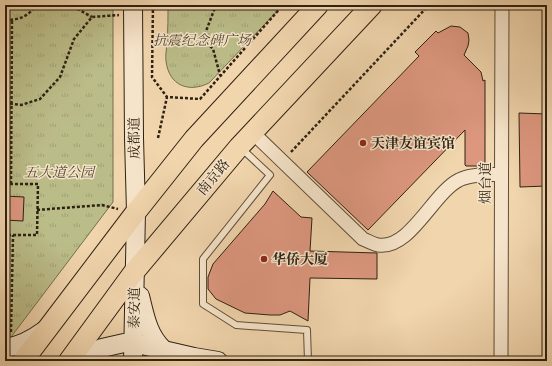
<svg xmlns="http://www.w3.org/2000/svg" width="552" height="366" viewBox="0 0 552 366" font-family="Cardo,'Noto Serif SC',serif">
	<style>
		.grass { fill: url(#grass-tufts); stroke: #746f4e }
		.building { fill: #dd977f; stroke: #2d2112 }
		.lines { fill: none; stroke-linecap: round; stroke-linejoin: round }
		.lane-casing { stroke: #5e4e39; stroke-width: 8 }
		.street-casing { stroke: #5e4e39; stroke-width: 15 }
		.secondary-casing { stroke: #2d2112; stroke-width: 20 }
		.primary-casing { stroke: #2d2112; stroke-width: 22 }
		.path { stroke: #2d2112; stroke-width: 2.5; stroke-dasharray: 3 2; stroke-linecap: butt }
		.lane { stroke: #f6e4ca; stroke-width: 6 }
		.street { stroke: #f6e4ca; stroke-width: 13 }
		.secondary { stroke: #f6e4ca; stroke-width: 18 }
		.primary { stroke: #f1d5ad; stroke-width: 20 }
		.poi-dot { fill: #8f2418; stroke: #f6e4ca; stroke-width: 1.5 }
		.labels { text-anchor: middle; stroke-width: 3; stroke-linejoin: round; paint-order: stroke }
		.park-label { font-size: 14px; font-style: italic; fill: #504830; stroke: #f6e4ca }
		.street-label { font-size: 14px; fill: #2d2112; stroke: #f6e4ca }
		.poi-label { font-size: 14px; font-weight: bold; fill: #2d2112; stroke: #f6e4ca; text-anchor: start }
	</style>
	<defs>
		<pattern id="grass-tufts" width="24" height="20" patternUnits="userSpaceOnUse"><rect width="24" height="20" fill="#bbbd89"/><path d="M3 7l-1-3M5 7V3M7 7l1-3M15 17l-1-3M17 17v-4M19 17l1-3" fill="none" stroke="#a1a275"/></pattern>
	</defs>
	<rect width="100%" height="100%" fill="#f1d5ad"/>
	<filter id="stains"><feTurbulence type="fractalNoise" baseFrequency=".005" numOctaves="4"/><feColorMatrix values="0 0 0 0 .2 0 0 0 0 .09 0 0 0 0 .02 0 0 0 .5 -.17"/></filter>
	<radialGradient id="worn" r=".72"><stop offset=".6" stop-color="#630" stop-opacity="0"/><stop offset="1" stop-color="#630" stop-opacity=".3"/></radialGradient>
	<path class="grass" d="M5,5H113V202L5,345Z
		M168,5H283L209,83C189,93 169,86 166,61C165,55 167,48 167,42C168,30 168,17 168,5Z"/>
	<path class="building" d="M451,26L460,27L468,33L469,40L468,46L464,55L481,72L483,81L485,80V165L484,166H466L465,165V130L368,230L307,172L419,56L415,52L436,31L438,33Z
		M519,113L547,114V186L520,187Z
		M273,191L301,217L312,218L310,251L377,253V279L310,278L308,321L290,311L280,315H270L245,313L216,299L208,289V277L213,264L265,204Z
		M5,196L24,197L23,221L5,220Z"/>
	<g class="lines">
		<defs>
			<path id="lane" d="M241,148L270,175L203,259V304L236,325L307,330L308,361"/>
			<path id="street" d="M252,132L363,239C368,241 373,244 378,245C410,250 433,193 459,180C470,174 488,175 501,174
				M501,361L502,5"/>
			<path id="secondary" d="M140,296C145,316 148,335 163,349
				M5,348C21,346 33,339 45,330
				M74,361L102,348L124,343L142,345L194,357L218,361
				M133,361L136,212L134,138L133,5"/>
			<path id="primary" d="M23,361L136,212L194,139L318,5
				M69,361L134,272L239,147L372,5"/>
		</defs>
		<use href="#lane" class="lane-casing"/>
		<use href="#street" class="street-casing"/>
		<use href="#secondary" class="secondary-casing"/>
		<use href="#primary" class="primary-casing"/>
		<path class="path" d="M74,5L76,8L92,17
			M153,5L152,77L167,97L200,99L283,5
			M5,20C19,20 28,17 36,5
			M203,39L213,49L220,75
			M153,45L184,40L203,39L216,5
			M5,103L21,105L40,99L60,77L74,39L92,17L119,15
			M158,138L167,97
			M291,152L429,5
			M5,184H38L37,235H5
			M11,184L12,20
			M37,210L102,205L118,209
			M11,332L13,235"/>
		<use href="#lane" class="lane"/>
		<use href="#street" class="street"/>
		<use href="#secondary" class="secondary"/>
		<use href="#primary" class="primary"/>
	</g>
	<g class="poi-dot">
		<circle cx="363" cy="143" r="4"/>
		<circle cx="264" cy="259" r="4"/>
	</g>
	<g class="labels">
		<g class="park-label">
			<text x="202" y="45">抗震纪念碑广场</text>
			<text x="59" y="177">五大道公园</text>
		</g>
		<g class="street-label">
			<text transform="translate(134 138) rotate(-91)" y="5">成都道</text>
			<text transform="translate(213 177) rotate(-50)" y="5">南京路</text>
			<text transform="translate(485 183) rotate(-90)" y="5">烟台道</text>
			<text transform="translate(134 308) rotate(-89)" y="5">泰安道</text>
		</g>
		<g class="poi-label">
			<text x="371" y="148">天津友谊宾馆</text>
			<text x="272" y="264">华侨大厦</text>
		</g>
	</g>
	<rect width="552" height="366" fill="none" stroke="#f1d5ad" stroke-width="20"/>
	<rect x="6" y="6" width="540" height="354" fill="none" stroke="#2d2112" stroke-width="2"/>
	<rect x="10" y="10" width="532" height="346" fill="none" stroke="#2d2112"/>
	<rect width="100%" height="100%" filter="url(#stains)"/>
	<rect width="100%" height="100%" fill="url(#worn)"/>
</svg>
